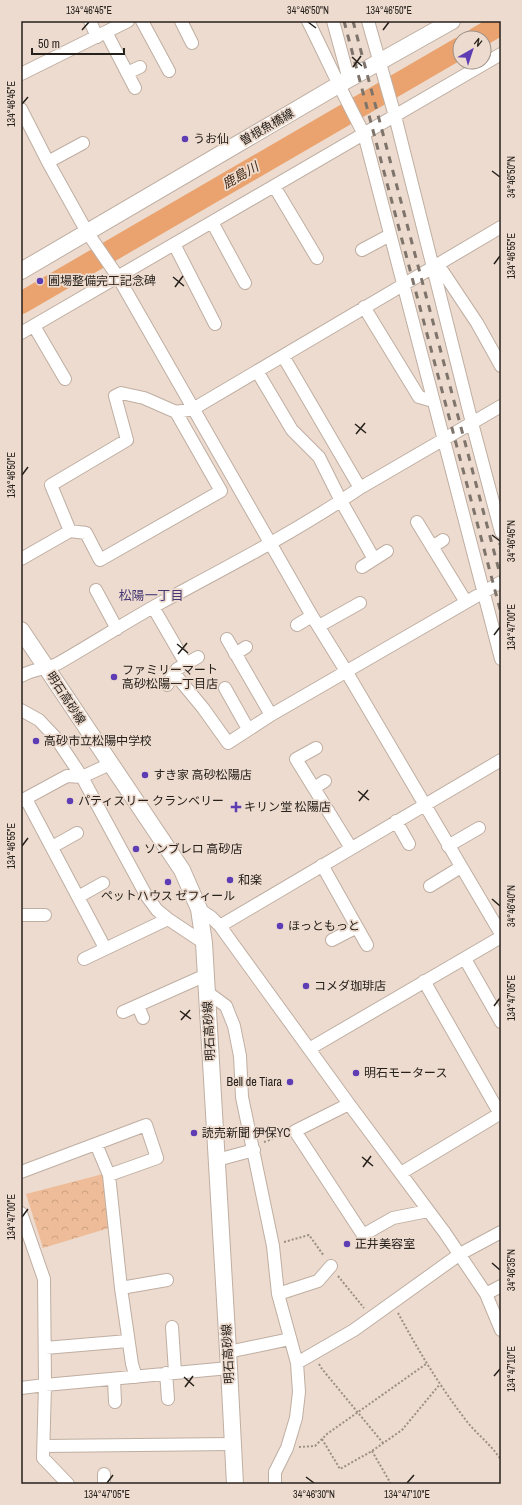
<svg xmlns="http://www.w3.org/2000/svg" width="522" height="1505" viewBox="0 0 522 1505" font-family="'Archivo Narrow','Noto Sans JP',sans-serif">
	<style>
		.park { fill: url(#park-crowns) }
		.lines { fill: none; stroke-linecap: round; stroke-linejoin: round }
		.river { stroke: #eaa36e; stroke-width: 22 }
		.minor-casing { stroke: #bfaea2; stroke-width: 14 }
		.major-casing { stroke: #bfaea2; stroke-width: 18 }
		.path { stroke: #9b8e85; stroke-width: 2; stroke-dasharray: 2 2; stroke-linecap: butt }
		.minor { stroke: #fff; stroke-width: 12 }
		.major { stroke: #fff; stroke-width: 16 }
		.rail { stroke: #7f746b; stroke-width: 3; stroke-dasharray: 7 7; stroke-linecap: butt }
		.ticks { fill: none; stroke: #27211c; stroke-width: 1.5 }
		.poi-dot { fill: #5e3cb4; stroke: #ecdbce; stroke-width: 1.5 }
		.labels { text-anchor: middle; stroke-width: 3.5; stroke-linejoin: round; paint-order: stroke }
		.street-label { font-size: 12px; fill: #27211c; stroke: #ecdbce }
		.poi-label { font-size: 12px; fill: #27211c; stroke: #ecdbce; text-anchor: start }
		.water-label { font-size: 13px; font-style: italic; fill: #452811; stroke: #ecdbce }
		.neighbourhood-label { font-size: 13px; fill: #453874; stroke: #ecdbce }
		.neatline { fill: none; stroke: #27211c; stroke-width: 1.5 }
		.ticks-label { font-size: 10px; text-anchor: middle; fill: #27211c }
	</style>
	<defs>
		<pattern id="park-crowns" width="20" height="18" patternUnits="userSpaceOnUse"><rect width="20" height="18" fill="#eebc98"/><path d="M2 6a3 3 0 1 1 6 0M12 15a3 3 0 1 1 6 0" fill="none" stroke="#cca182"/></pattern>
	</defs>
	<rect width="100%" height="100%" fill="#ecdbce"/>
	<path class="park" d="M103,1174L109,1228L43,1248L26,1194Z"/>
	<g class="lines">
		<path class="river" d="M477,38L501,24
			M21,303L460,48"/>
		<defs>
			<path id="minor" d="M90,21L97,37
				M142,21L169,71
				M181,21L192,43
				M308,21C327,59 344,97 364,134L501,659
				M333,21L349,80
				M368,21L395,116L472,423L501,532
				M106,32L135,88
				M127,73L140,67
				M21,74L128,21
				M21,109L48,162L87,232L118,277L312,616L346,671L501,934
				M48,162L83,143
				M274,186L317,258
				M212,222L245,283
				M174,244L215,324
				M362,250L390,235
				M433,266L443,272L477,323L501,366
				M364,307L419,397L433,401
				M34,326L65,379
				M21,333L501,54
				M283,356L360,488
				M257,371L292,430L319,457L341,501L374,559
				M417,522L466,602
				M70,531L51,485L127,440L115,396L121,393L144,398L176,412L193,409L501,227
				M432,547L443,540
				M21,559L70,531L86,533L100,560L221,491L176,412
				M362,567L387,551
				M96,590L117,629
				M153,607L186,664
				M297,625L312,616
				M319,626L360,603
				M227,639L271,715
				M235,654L246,647
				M174,673L203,708L228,743L271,715L501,582
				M21,676C33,669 44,669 57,664C92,644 126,622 162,602C229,566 297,531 360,488L501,406
				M167,685L177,669L198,657
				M225,688L248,729
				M21,710L39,720L56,738L82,777L146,895L157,910L168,919L204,943
				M316,748L296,759L351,848
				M314,788L325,781
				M26,799L105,948
				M21,801L67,776L82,777L110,764
				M396,821L409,844
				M448,846L479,828
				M52,847L77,833
				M322,865L367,945
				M430,886L461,867
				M78,897L103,883
				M199,909L211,917L220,926L349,1104L445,1233L486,1294L501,1330
				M21,915H45
				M220,926L501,760
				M332,940L357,927
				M84,959L168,919
				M465,959L501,1022
				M424,981L500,1114
				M207,992L226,1006L234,1026L240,1056L242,1097L273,1246L278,1294L297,1363L299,1392L296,1418L287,1448L275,1472V1484
				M138,1006L143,1018
				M123,1012L206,975
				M309,1049L501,937
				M349,1104L295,1131L363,1235L393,1218L428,1211
				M96,1144L109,1175L121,1288L132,1364L136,1377
				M217,1160L254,1150
				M21,1172L146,1125L157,1158L109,1175
				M401,1173L501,1113
				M21,1213L44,1279L45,1385L43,1458L68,1484
				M121,1288L167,1280
				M278,1294L318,1281L331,1266
				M486,1294L501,1286
				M172,1327L175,1372
				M45,1348L128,1341
				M228,1352L290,1339
				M297,1363L354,1330L460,1254L501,1232
				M166,1373L168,1399
				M114,1379L115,1402
				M21,1388L45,1385L229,1368
				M44,1446L232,1444
				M104,1484V1474"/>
			<path id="major" d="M21,271L340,84L452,21
				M21,630L182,870L199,909L204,943L229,1368L235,1484"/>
		</defs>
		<use href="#minor" class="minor-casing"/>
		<use href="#major" class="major-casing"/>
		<path class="path" d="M499,543L501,550
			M264,1142L284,1135
			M284,1242L309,1235L324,1256
			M338,1276L364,1308
			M398,1313C418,1350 439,1385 465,1419C476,1434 491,1444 501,1460
			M319,1364L322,1369L383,1443
			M322,1439L340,1469L372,1451L402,1430L440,1384
			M299,1447L315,1446L327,1434L426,1364
			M372,1451L391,1484"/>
		<use href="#minor" class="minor"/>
		<use href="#major" class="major"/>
		<path class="rail" d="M344,21L501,613
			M353,21L501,578"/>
	</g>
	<path class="ticks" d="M308,22L316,28M82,30L89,22M383,30L389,22M352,57L362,66M353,67L361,56M22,104L28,97M492,171L500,177M494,264L500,256M173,277L184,286M175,287L183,276M355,424L366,433M356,434L365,423M22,475L28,467M492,535L500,541M494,635L500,627M177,644L188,653M178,654L187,643M358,791L369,800M359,801L368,790M22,846L28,838M492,899L500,906M494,1006L500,998M180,1011L191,1019M181,1020L190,1010M362,1157L373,1166M363,1167L371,1156M22,1217L28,1209M492,1263L500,1270M494,1376L500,1369M184,1377L194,1386M185,1387L193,1376M306,1477L314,1483M107,1483L113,1475M407,1483L414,1475"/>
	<g class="poi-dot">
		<circle cx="185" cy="139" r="4"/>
		<circle cx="40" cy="281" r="4"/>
		<circle cx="114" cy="677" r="4"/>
		<circle cx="36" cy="741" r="4"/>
		<circle cx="145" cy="775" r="4"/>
		<circle cx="70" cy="801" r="4"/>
		<path d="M234 801h4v4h4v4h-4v4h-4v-4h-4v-4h4z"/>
		<circle cx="136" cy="849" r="4"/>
		<circle cx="230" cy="880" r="4"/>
		<circle cx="168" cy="882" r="4"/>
		<circle cx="280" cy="926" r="4"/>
		<circle cx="306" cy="986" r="4"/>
		<circle cx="356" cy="1073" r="4"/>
		<circle cx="290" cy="1082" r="4"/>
		<circle cx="194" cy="1133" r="4"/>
		<circle cx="347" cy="1244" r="4"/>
	</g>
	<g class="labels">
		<g class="street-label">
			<text transform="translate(267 127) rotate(-30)" y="4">曽根魚橋線</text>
			<text transform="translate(66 698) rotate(57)" y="4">明石高砂線</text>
			<text transform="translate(209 1031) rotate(-93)" y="4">明石高砂線</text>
			<text transform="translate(228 1354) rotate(-93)" y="4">明石高砂線</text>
		</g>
		<g class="poi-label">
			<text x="193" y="143">うお仙</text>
			<text x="48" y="285">圃場整備完工記念碑</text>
			<text x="122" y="674">ファミリーマート<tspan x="122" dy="14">高砂松陽一丁目店</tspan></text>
			<text x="44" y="745">高砂市立松陽中学校</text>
			<text x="153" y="779">すき家 高砂松陽店</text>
			<text x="78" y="805">パティスリー クランベリー</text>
			<text x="244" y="811">キリン堂 松陽店</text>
			<text x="144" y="853">ソンブレロ 高砂店</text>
			<text x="238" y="884">和楽</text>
			<text x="168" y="900" text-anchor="middle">ペットハウス ゼフィール</text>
			<text x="288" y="930">ほっともっと</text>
			<text x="314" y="990">コメダ珈琲店</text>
			<text x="364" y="1077">明石モータース</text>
			<text x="282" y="1086" text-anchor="end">Bell de Tiara</text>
			<text x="202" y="1137">読売新聞 伊保YC</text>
			<text x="355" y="1248">正井美容室</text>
		</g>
		<g class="water-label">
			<text transform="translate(240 175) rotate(-30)" y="5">鹿島川</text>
		</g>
		<g class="neighbourhood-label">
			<text x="151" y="600">松陽一丁目</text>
		</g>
	</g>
	<rect width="522" height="1505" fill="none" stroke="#ecdbce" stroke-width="44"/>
	<g transform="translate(472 50) rotate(39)"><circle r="19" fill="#ecdbce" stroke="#9d9187"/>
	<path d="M0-3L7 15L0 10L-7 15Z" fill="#5e3cb4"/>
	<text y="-6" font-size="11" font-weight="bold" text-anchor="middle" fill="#27211c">N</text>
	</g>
	<path d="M32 48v6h92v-6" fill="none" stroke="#27211c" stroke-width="2"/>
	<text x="38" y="48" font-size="12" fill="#27211c" stroke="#ecdbce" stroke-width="3" paint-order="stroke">50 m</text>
	<rect x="22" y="22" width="478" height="1461" class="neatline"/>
	<g class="ticks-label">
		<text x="89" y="14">134°46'45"E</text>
		<text x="308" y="14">34°46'50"N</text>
		<text x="389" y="14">134°46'50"E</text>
		<text transform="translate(11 104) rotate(-90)" y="4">134°46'45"E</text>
		<text transform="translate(511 177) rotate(-90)" y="4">34°46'50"N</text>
		<text transform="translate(511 256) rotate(-90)" y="4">134°46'55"E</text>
		<text transform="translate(11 475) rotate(-90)" y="4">134°46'50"E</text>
		<text transform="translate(511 541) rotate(-90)" y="4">34°46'45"N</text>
		<text transform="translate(511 627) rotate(-90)" y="4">134°47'00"E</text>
		<text transform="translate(11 846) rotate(-90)" y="4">134°46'55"E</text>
		<text transform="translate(511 906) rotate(-90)" y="4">34°46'40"N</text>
		<text transform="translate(511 998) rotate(-90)" y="4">134°47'05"E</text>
		<text transform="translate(11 1217) rotate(-90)" y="4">134°47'00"E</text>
		<text transform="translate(511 1270) rotate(-90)" y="4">34°46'35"N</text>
		<text transform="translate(511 1369) rotate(-90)" y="4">134°47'10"E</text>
		<text x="107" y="1498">134°47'05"E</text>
		<text x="314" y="1498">34°46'30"N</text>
		<text x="407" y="1498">134°47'10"E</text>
	</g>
</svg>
